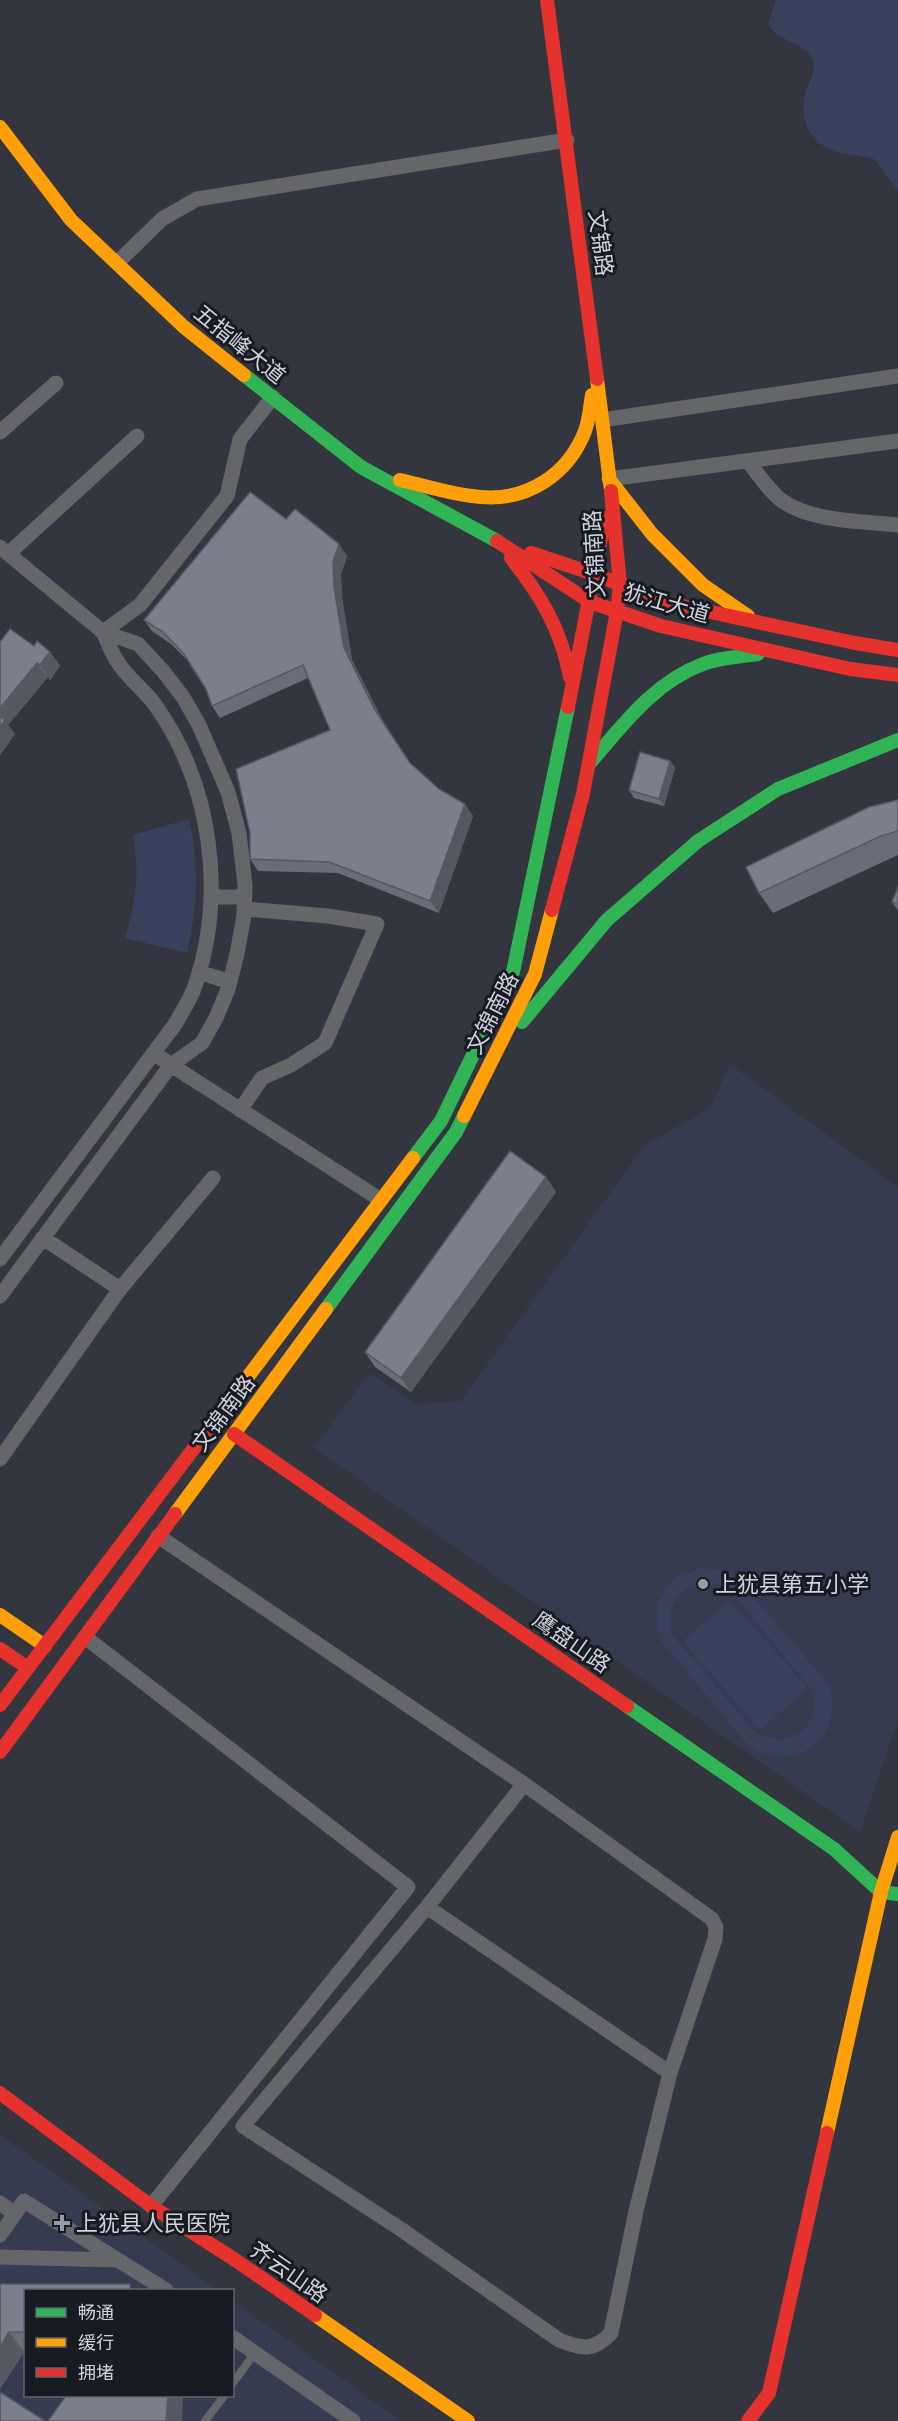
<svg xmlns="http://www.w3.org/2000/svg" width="898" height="2421" viewBox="0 0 898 2421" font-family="Commissioner,'Noto Sans SC',sans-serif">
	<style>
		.built { fill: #363b4f }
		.green { fill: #39405b; fill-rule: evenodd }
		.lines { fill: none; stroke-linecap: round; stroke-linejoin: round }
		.lane { stroke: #65666a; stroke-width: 8 }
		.street { stroke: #65666a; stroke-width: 15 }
		.fast { stroke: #30b455; stroke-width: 14 }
		.slow { stroke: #ff9f0a; stroke-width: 14 }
		.jam { stroke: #e5322d; stroke-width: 14 }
		.wall { fill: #6a6c78 }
		.shaded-wall { fill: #565861 }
		.building { fill: #7b7e8b; stroke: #565861; stroke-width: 1.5 }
		.poi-dot { fill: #999ca6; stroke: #191b22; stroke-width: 2 }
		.labels { text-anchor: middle; stroke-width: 6; stroke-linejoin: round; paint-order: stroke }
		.street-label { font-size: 22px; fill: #d0d3dd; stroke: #191b22 }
		.poi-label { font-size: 22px; fill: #d0d3dd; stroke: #191b22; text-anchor: start }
	</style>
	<rect width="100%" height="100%" fill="#34363f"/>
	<path class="built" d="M730,1064L898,1187V1720L860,1832L314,1448L370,1373L415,1404L461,1401L645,1145L710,1108Z
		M0,2135L218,2290H26V2396H232L233,2301L401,2421H0Z"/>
	<path class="green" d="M776,0H898V191L874,159C861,155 847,155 834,151C808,142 798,116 806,91C809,82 816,71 813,60C807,43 778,43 768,24Z
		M189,819C199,865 198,907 187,953L125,938C136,902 140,873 133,835Z
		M701,1568L724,1571L737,1578L828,1683C848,1738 794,1778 747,1744L661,1641L657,1629V1605L662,1594L678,1576ZM709,1582L728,1588L812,1690C822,1728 789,1752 755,1732L671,1633C665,1605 681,1584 709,1582Z
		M730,1600L808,1689L760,1730L683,1641Z"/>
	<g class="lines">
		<path class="lane" d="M232,2384L255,2353
			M205,2421L224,2396"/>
		<path class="street" d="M117,263L162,219L197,199L567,140
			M602,420L898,376
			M0,432L56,383
			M747,461C758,473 768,490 781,500C810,522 863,521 898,525
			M609,479L898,441
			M0,547L103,632L138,644L163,671L183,697L199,725L228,792L239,833L245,885L244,915L237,954L228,989L216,1018L202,1043L171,1065L154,1053
			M8,554L137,436
			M103,632L140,605L227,496L240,439L273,397
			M212,897H245
			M199,972L230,982
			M240,1110L262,1078L291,1065L325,1043L377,924L328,916L244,909
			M0,1259L176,1023C182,1011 191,999 195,986C226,894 212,786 156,706C145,690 127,678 117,661C111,652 108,642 103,632
			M120,1289L213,1178
			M0,1296L171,1065L381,1200
			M0,1459L120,1289L43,1238
			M158,1536L524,1784L712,1919L716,1927L715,1939L670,2073L636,2211L611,2333C593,2352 582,2349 559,2340L402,2230L243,2126L427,1907L524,1784
			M85,1637L408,1887L151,2206
			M427,1907L670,2073
			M0,2203L15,2214
			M0,2235L24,2201L166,2290
			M0,2257L117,2260
			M232,2337L353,2421"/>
		<path class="fast" d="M244,375L361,467L497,541
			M589,764C622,726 654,682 703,664C720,657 740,657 758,654
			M522,1022L607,920L698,841L778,789L898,740
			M413,1158L441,1121L513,972L568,707
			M326,1309L456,1132L464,1116
			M627,1706L834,1849L881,1892L898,1894"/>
		<path class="slow" d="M0,127L71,220L184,327L244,375
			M597,379L611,491
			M609,479L652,534L703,585L748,616
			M400,480C427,486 453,495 481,497C527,501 568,475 585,431C589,420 590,407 592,395
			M464,1116L535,974L552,910
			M216,1419L413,1158
			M175,1514L326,1309
			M0,1615L45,1646
			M827,2133L881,1892L898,1837
			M315,2315L468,2421"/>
		<path class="jam" d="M547,0L597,379
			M497,541L590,602L661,626L850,669L898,675
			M531,553L594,574L664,602L855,643L898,650
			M511,558C541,596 561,629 570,677
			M568,707L605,518
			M552,910L583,794L617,611L620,584L611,491
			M234,1434L627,1706
			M0,1649L28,1668
			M0,1705L216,1419
			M0,1752L175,1514
			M0,2093L151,2206L237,2261L315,2315
			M748,2421L769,2393L827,2133"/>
	</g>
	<path class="wall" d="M286,519L347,556L341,574L342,598L352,660L383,721L411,764L439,789L473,816L439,913L338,873L258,871L250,859L330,730L308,678L220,718L212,706L206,689L190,663L171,644L152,631L144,620Z
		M0,642L34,646L50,652L60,666L50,680L48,677L8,725L15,734L0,755Z
		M670,761L675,768L664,806L634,798L629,790Z
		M898,800V855L773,913L759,893Z
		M898,887V910L892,902Z
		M546,1177L556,1192L411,1392L375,1367L365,1352Z
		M0,2284L26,2290V2352H24L0,2389Z"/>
	<path class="shaded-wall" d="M339,544L347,556L341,574L342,598L352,660L383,721L375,710L344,648L334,587L333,562Z
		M50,652L60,666L50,680L40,665Z
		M37,663L48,677L8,725L15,734L0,755V708Z
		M670,761L675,768L664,806L659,799Z
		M465,804L473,816L439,913L430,901Z
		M546,1177L556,1192L411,1392L401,1378Z
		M9,2332L24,2352L0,2389V2347Z
		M168,2396H183L182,2421H166Z"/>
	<path class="building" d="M250,492L286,519L295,509L339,544L333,562L334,587L344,648L375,710L410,763L439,789L465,804L430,901L329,862L250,859V833L236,769L330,730L303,665L212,706L206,689L184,654L163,632L144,620Z
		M10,629L34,646L37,641L50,652L40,665L37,663L0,708V642Z
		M0,716L5,720L0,726Z
		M640,752L670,761L659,799L629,790Z
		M898,800V831L881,836L759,893L746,867L869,807Z
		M898,887V904L892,902Z
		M510,1151L546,1177L401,1378L365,1352Z
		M0,2284H130V2290H26V2332H9L0,2347Z
		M0,2392L45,2421H0Z
		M66,2396H168L166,2421H48Z"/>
	<g class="poi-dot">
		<circle cx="703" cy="1584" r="6"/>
		<path d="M59 2214h6v6h6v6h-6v6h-6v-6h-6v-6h6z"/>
	</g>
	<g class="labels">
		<g class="street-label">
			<text transform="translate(601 243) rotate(83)" y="8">文锦路</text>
			<text transform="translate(240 344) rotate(39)" y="8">五指峰大道</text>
			<text transform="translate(594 554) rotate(-93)" y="8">文锦南路</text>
			<text transform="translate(667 603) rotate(16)" y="8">犹江大道</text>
			<text transform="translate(492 1013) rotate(-63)" y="8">文锦南路</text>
			<text transform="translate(223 1413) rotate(-53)" y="8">文锦南路</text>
			<text transform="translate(572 1642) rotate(35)" y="8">鹰盘山路</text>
			<text transform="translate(289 2272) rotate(35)" y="8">齐云山路</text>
		</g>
		<g class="poi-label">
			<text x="715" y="1592">上犹县第五小学</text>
			<text x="76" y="2231">上犹县人民医院</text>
		</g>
	</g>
	<rect x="24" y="2289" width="210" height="108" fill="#191b22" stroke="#62656d" stroke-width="1.5"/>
	<rect x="36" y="2308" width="30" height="9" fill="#30b455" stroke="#62656d" stroke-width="1.5"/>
	<text x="78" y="2319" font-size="18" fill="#d0d3dd">畅通</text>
	<rect x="36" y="2338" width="30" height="9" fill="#ff9f0a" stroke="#62656d" stroke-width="1.5"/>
	<text x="78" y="2349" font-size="18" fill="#d0d3dd">缓行</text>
	<rect x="36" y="2368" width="30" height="9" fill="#e5322d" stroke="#62656d" stroke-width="1.5"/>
	<text x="78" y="2379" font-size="18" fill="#d0d3dd">拥堵</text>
</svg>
